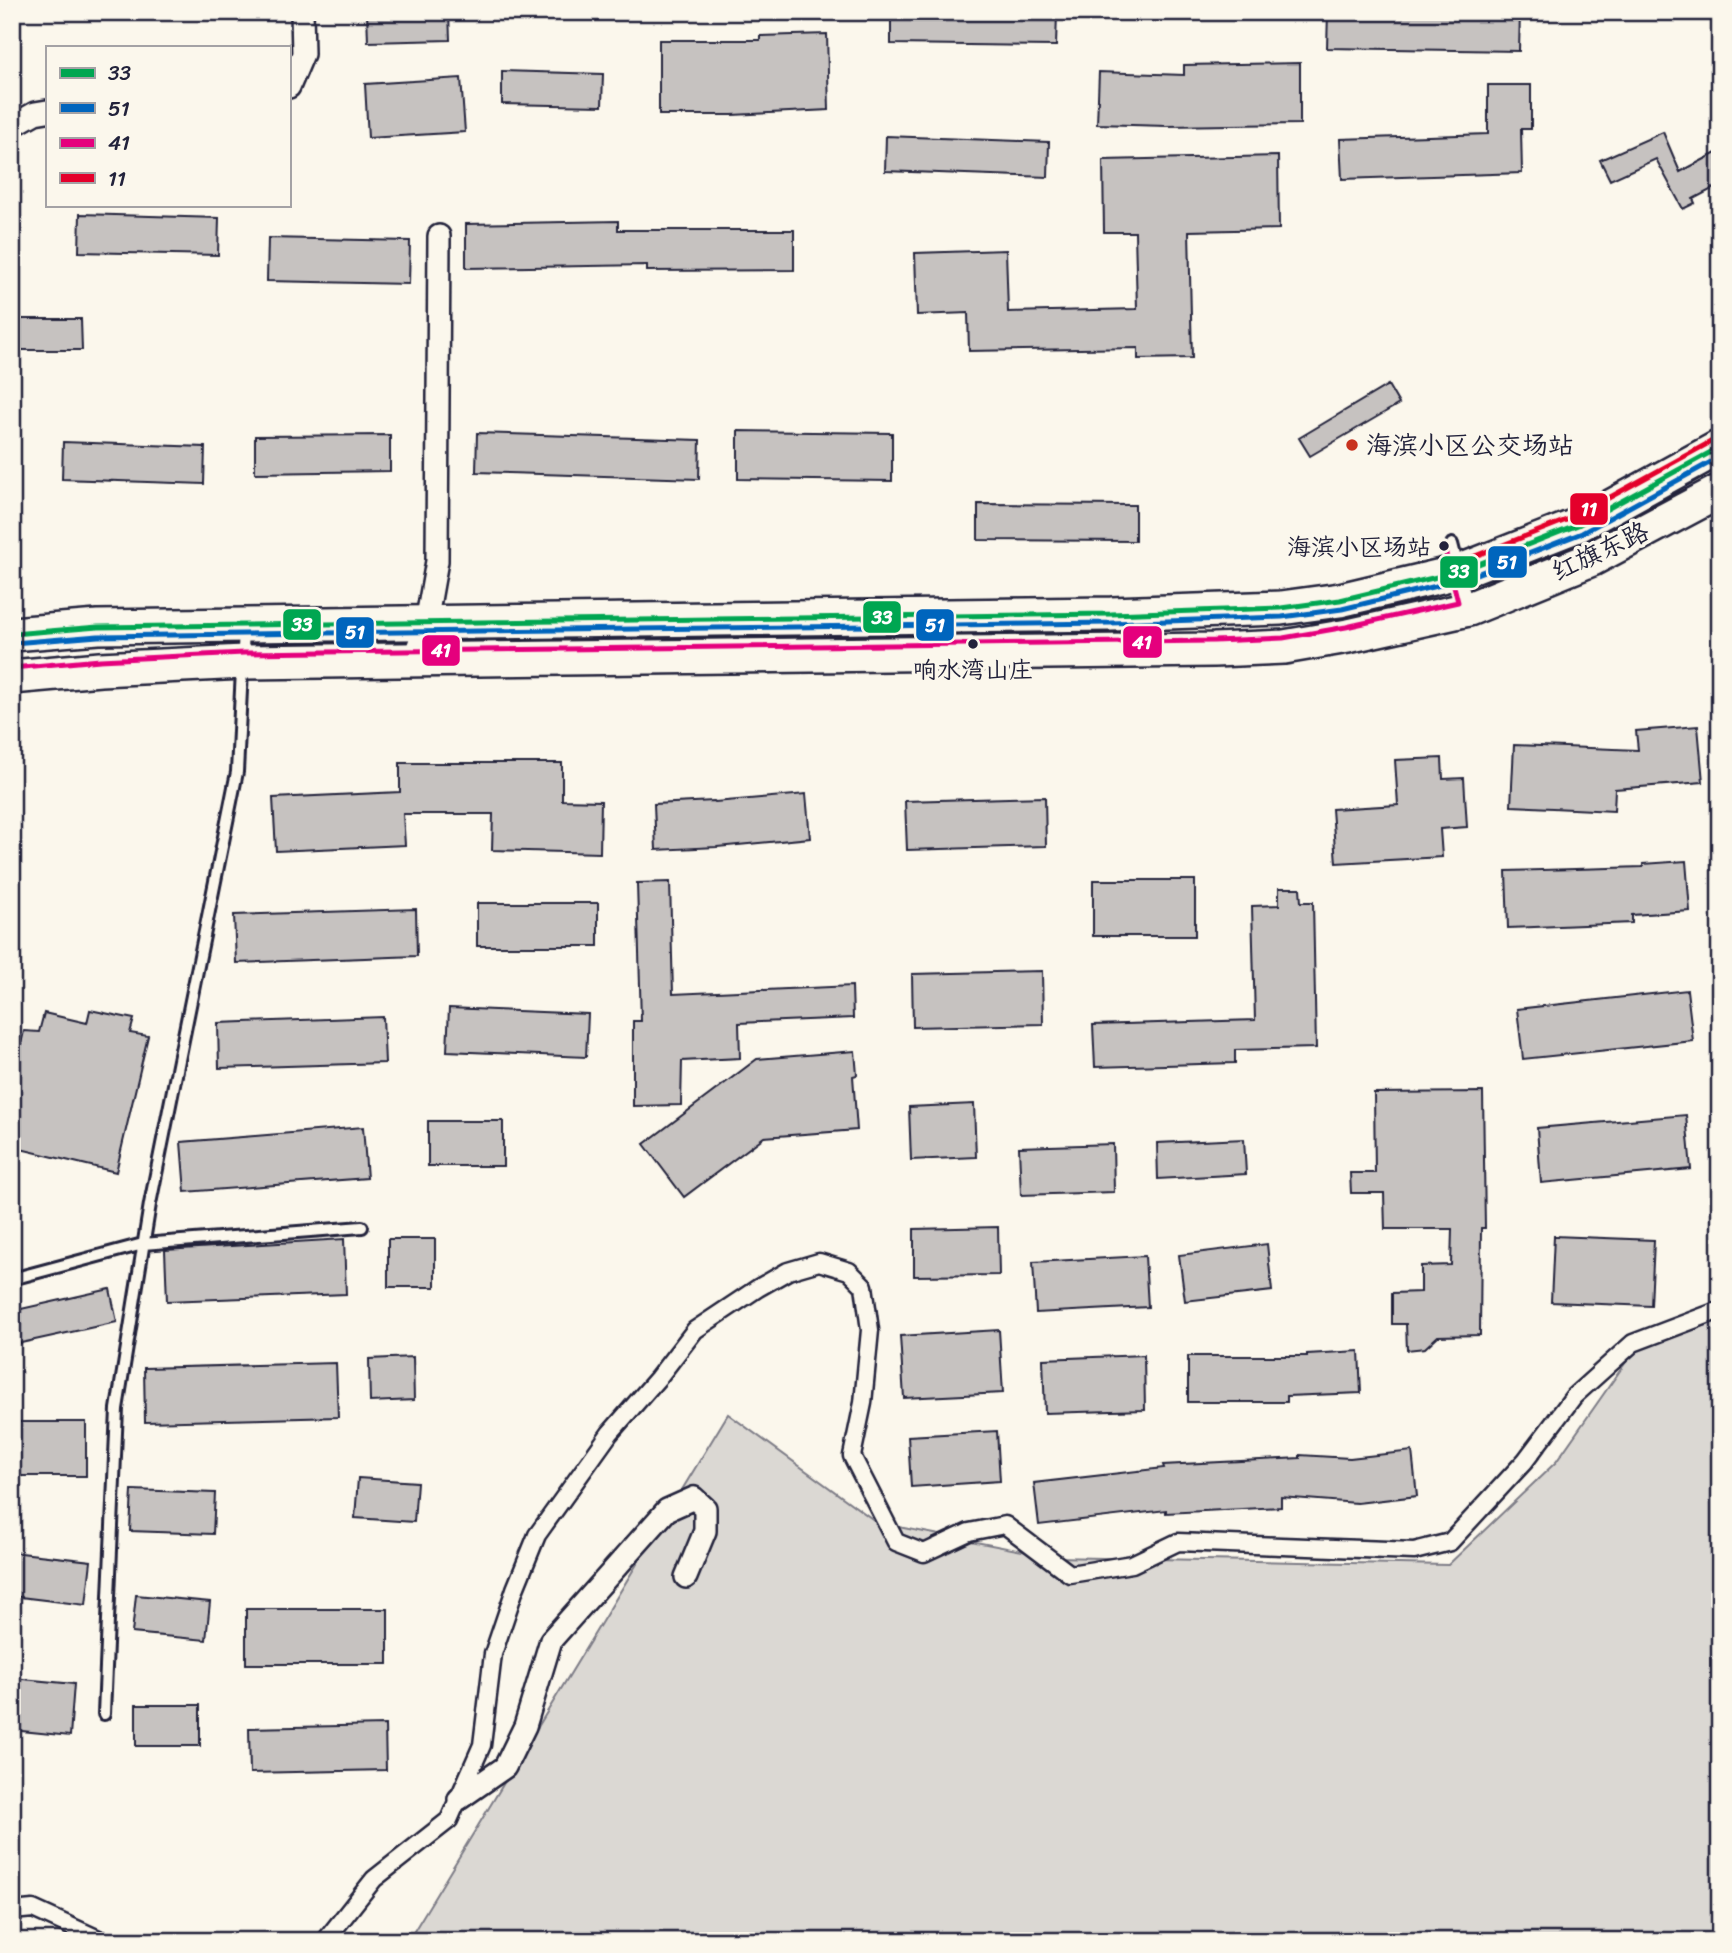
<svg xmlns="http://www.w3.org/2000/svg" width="1732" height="1953" viewBox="0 0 1732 1953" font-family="Sriracha,'LXGW WenKai TC',sans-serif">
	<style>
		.green { fill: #dbd8d3; stroke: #7e7d87; stroke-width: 2 }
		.building { fill: #c6c2c0; stroke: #22223b; stroke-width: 2 }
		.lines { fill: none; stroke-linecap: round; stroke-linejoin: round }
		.service-casing { stroke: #22223b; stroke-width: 16 }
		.pedestrian-casing { stroke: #22223b; stroke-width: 21 }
		.minor-casing { stroke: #22223b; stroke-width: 26 }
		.primary-casing { stroke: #22223b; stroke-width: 38 }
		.service { stroke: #fbf7ec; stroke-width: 10 }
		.pedestrian { stroke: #fbf7ec; stroke-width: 16 }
		.minor { stroke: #fbf7ec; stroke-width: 21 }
		.primary { stroke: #fbf7ec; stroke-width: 33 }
		.bus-1-casing { stroke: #fbf7ec; stroke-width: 10 }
		.bus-2-casing { stroke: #fbf7ec; stroke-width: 10 }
		.bus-3-casing { stroke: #fbf7ec; stroke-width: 10 }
		.bus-4-casing { stroke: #fbf7ec; stroke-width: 10 }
		.bus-1 { stroke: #00a651; stroke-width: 5 }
		.bus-2 { stroke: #0065bd; stroke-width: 5 }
		.bus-3 { stroke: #e5007d; stroke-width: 5 }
		.bus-4 { stroke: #e4002b; stroke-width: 5 }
		.poi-dot { fill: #c8321e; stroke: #fbf7ec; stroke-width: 2.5 }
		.bus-dot { fill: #22223b; stroke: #fbf7ec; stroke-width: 2.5 }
		.labels { text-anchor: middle; stroke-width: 7; stroke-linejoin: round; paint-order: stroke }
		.bus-label { font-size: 24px; fill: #22223b; stroke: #fbf7ec; text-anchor: end }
		.poi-label { font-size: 26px; fill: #22223b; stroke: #fbf7ec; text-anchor: start }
		.street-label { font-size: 26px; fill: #22223b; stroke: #fbf7ec }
		.line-badge { stroke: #fbf7ec; stroke-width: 2.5 }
		.badge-label { font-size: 19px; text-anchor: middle; font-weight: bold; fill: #fff }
	</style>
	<rect width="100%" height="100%" fill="#fbf7ec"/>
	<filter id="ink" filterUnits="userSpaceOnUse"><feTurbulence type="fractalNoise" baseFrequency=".0143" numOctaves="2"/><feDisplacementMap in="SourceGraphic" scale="14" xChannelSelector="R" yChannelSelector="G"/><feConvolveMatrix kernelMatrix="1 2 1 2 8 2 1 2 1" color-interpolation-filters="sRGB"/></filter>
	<g filter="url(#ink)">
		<path class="green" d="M1720,1320V1941H408L728,1414L878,1523L1053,1557L1448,1565L1556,1462L1633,1352Z"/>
		<path class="building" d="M367,12H449L450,40L368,42Z
			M891,12H1057L1056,46L891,44Z
			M1328,12H1520L1519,51L1327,48Z
			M827,34L829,110L732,115H659V40H760V36Z
			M1300,63V124L1167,126L1097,124L1099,72L1184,75V65Z
			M502,71L603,74L602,106L502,104Z
			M461,78L465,132L368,138L365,84Z
			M1488,85H1531V129H1521L1522,173L1342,179L1340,139L1488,134Z
			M1663,132L1680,172L1720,151V185L1693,199L1695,203L1683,209L1656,159L1610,180L1600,160Z
			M886,136L1049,142L1048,177L885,171Z
			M1278,156L1279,229L1189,231L1192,358L1138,359V348L969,351L968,313L917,315L915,253L1006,250L1008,312L1137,309L1135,232H1104L1103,160Z
			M80,214L219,218L218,255L79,252Z
			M618,221V230H794V270L647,271V265L466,268V224Z
			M268,238L410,241L409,284L267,281Z
			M12,319H81L82,350H12Z
			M1388,385L1399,404L1310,456L1299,438Z
			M738,431L892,433V481L738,479Z
			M477,433L700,440L699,479L476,472Z
			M390,435V471L255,473V436Z
			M63,442L205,447L204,484L62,479Z
			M978,504L1135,505V541L978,540Z
			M1698,726L1703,782L1615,789L1614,811L1511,806L1514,745L1638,750L1636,731Z
			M1442,758L1443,779L1464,778L1467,827L1440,829L1442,857L1336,863L1332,809L1398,805L1395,760Z
			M400,763H562V800L601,801L600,853L492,850L493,814H403L405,845L276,851L273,798L400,792Z
			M806,794L810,838L717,847L656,850L654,804L714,801L715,802Z
			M1045,797L1046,846L907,850L905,801Z
			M1686,861L1690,911L1632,915V923L1508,928L1506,871L1643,867V864Z
			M1093,880H1195V936H1093Z
			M670,882L673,994L852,986L853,1018L739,1023L740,1058L682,1061L681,1105L633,1106V1021H641L637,883Z
			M1279,888H1300L1301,902H1313L1316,1048L1235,1050V1063L1095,1067L1093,1025L1255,1020L1252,906L1279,905Z
			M477,903H598V946H477Z
			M416,909L417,956L236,963L234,915Z
			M1042,971L1043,1024L913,1027L912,974Z
			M1687,990L1693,1041L1523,1059L1517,1009Z
			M449,1008L588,1014L586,1057L447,1051Z
			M90,1010L134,1019L130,1033L148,1036L116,1172L12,1147V1084L24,1031L39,1032L44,1013L87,1023Z
			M383,1017L385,1063L219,1068L218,1023Z
			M855,1051L857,1075L853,1076L857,1130L764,1137L684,1197L644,1144L757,1059Z
			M1483,1092L1485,1228H1481L1480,1335L1438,1336L1425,1348L1407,1350L1406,1324H1392V1293L1421,1292V1266L1451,1265L1452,1229H1385L1384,1193H1351L1350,1173H1375L1374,1093Z
			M974,1104L976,1157L911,1160L909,1107Z
			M1686,1115L1691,1169L1541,1183L1537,1128Z
			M428,1121H503V1166H428Z
			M363,1127L367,1178L185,1192L181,1142Z
			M1244,1139L1246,1174L1158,1179L1157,1143Z
			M1113,1144L1114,1192L1021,1195L1019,1147Z
			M998,1227L999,1275L914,1276V1229Z
			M1554,1236L1654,1240L1651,1306L1551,1302Z
			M344,1239L346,1294L167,1301L165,1250Z
			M388,1239H435V1287H388Z
			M1267,1244L1272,1291L1185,1301L1179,1255Z
			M1145,1256L1148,1307L1036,1313L1033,1262Z
			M110,1289L117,1322L12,1345V1311Z
			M999,1330L1003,1393L904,1398L900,1336Z
			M1359,1351L1361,1393L1287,1396V1402H1188V1356H1307V1354Z
			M1144,1355L1145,1410L1045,1413L1043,1359Z
			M413,1357L414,1400L370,1402L369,1359Z
			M336,1363L338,1417L145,1422L144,1368Z
			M12,1422H86V1476H12Z
			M997,1431L1000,1481L911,1487L908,1436Z
			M1412,1451L1417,1496L1357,1503L1281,1497V1507L1166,1513V1510L1039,1525L1034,1483L1164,1468L1163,1465L1300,1458V1455L1350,1458Z
			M358,1478L417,1482L414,1522L355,1518Z
			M132,1490L215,1493L213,1534L130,1531Z
			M12,1552L91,1561L86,1605L12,1596Z
			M136,1595L210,1602L206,1640L132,1633Z
			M246,1609H388V1664H246Z
			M12,1678L74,1684L70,1736L12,1730Z
			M136,1705H200V1746H136Z
			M385,1725L386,1770L250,1773L249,1728Z"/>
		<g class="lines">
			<defs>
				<path id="service" d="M1452,544L1468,606
					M12,1279L143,1244L362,1227
					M104,1714L117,1409L150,1204L237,772L244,629"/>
				<path id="pedestrian" d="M12,1911L33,1909L103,1941
					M325,1941L374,1879L449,1820L482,1745L493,1654L515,1589L537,1535L610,1433L658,1378L695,1330L758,1288L788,1271L819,1262L849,1271L864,1286L870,1330L863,1403L852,1456L896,1542L924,1553L969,1532L1005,1525L1070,1574L1132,1564L1178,1542L1414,1551L1450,1542L1525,1461L1574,1396L1633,1343L1720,1310"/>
				<path id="minor" d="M289,87L303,54L302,12
					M12,126L35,113L47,111
					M413,660L426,623L437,561L439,236
					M459,1799L505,1767L525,1726L551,1640L667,1510L694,1498L705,1508V1531L686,1577"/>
				<path id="primary" d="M12,634L98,627L1111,614L1281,608L1340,600L1458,572L1578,525L1720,447
					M12,677L100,669L244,662L1214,650L1284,647L1348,636L1469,609L1592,559L1720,491"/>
			</defs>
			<use href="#service" class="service-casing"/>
			<use href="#pedestrian" class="pedestrian-casing"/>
			<use href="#minor" class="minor-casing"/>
			<use href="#primary" class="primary-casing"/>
			<use href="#service" class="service"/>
			<use href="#pedestrian" class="pedestrian"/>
			<use href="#minor" class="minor"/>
			<use href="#primary" class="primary"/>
			<defs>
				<path id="bus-1" d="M12,634L98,627L1111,614L1281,608L1340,600L1458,572L1578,525L1720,447"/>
				<path id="bus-2" d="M13,643L98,636L1111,623L1282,617L1342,609L1461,580L1582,533L1720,457"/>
				<path id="bus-3" d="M12,668L100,660L244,653L1214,641L1283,638L1346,627L1458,602L1444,546"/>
				<path id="bus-4" d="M1455,564L1574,517L1716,439"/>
			</defs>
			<use href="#bus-1" class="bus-1-casing"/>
			<use href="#bus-2" class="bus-2-casing"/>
			<use href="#bus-3" class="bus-3-casing"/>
			<use href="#bus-4" class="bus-4-casing"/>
			<use href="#bus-1" class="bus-1"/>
			<use href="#bus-2" class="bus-2"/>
			<use href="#bus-3" class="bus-3"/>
			<use href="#bus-4" class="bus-4"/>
		</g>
	</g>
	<circle class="poi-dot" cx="1352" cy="445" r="7"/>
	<g class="bus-dot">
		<circle cx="1444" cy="546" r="6"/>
		<circle cx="973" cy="644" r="6"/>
	</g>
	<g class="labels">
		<g class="bus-label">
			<text x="1431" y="555">海滨小区场站</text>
			<text x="973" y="678" text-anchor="middle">响水湾山庄</text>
		</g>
		<g class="poi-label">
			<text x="1366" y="454">海滨小区公交场站</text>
		</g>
		<g class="street-label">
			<text transform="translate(1600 551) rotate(-25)" y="9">红旗东路</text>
		</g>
	</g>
	<g class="line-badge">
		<rect x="1569" y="492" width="40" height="34" rx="7" fill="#e4002b"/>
		<rect x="1487" y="545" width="41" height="34" rx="7" fill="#0065bd"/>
		<rect x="1439" y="555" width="40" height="34" rx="7" fill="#00a651"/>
		<rect x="862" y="600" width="40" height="34" rx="7" fill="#00a651"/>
		<rect x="282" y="608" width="40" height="33" rx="7" fill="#00a651"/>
		<rect x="915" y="608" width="40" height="34" rx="7" fill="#0065bd"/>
		<rect x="335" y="616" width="40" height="33" rx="7" fill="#0065bd"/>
		<rect x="1122" y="625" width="41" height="34" rx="7" fill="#e5007d"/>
		<rect x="421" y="634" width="40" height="33" rx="7" fill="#e5007d"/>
	</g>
	<g class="badge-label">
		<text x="1589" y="516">11</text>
		<text x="1507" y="569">51</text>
		<text x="1459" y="578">33</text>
		<text x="882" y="624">33</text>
		<text x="302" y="631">33</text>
		<text x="935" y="632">51</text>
		<text x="355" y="639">51</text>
		<text x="1142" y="649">41</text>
		<text x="441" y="657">41</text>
	</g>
	<rect width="1732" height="1953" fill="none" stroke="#fbf7ec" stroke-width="42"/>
	<rect x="21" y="21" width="1690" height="1911" fill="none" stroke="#22223b" stroke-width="2.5" filter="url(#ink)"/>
	<rect x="46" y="46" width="245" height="161" fill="#fbf7ec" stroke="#a4a2a5" stroke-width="2"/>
	<rect x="60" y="68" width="35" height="10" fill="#00a651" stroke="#a4a2a5" stroke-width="2"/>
	<text x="108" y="80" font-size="21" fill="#22223b">33</text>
	<rect x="60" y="103" width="35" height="10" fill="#0065bd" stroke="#a4a2a5" stroke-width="2"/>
	<text x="108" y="116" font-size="21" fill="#22223b">51</text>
	<rect x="60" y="138" width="35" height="10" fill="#e5007d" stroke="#a4a2a5" stroke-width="2"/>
	<text x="108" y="150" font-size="21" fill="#22223b">41</text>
	<rect x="60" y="173" width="35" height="10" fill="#e4002b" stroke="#a4a2a5" stroke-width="2"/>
	<text x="108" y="186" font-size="21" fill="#22223b">11</text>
</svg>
